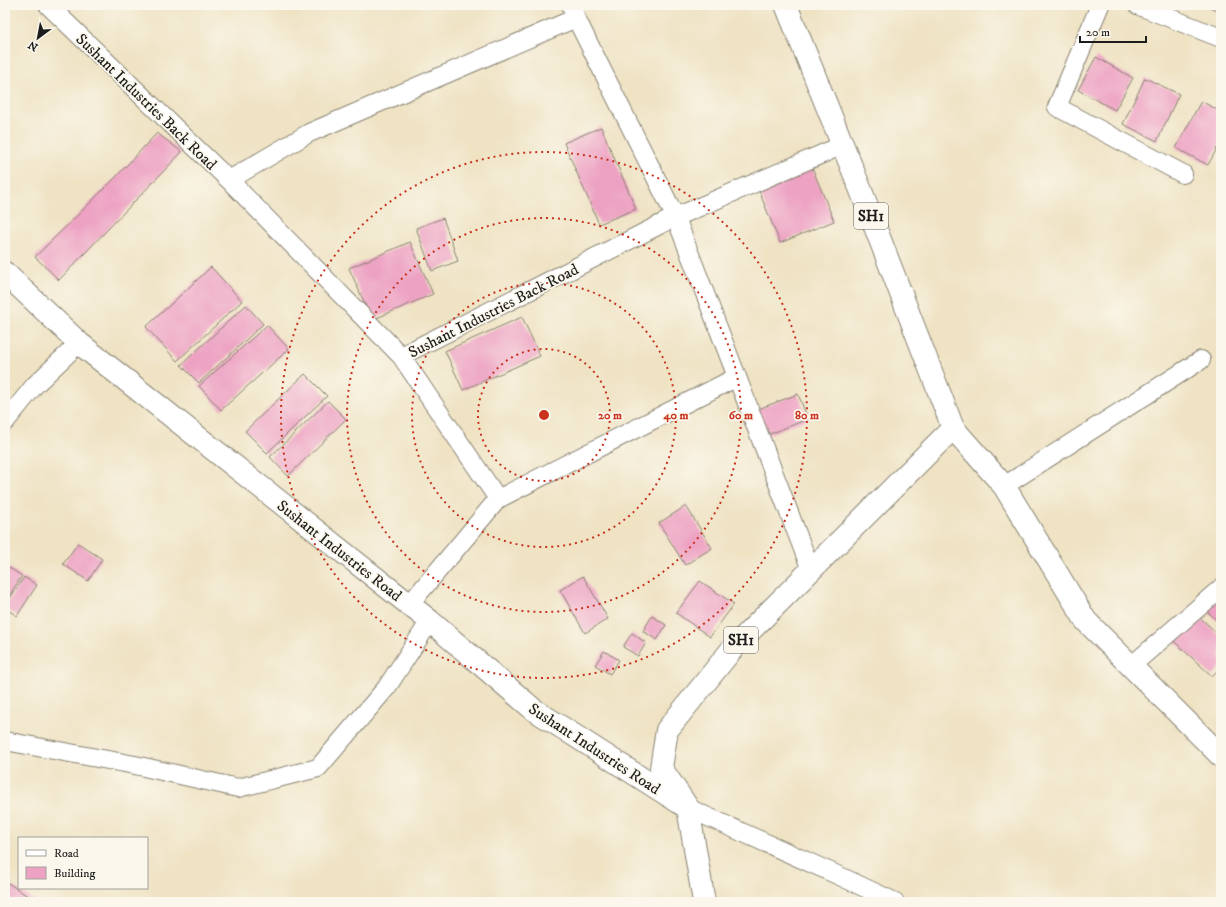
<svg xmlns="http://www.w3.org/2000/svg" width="1226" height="907" viewBox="0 0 1226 907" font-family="'IM FELL DW Pica',serif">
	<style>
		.building { fill: #eda2c3 }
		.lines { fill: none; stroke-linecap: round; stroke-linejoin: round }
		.minor-casing { stroke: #868070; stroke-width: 20 }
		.tertiary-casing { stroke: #868070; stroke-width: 24 }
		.primary-casing { stroke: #868070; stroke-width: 24 }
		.minor { stroke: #fff; stroke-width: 18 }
		.tertiary { stroke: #fff; stroke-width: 22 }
		.primary { stroke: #fff; stroke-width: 22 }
		.ring { fill: none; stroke: #c8321e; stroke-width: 2; stroke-dasharray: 2 4 }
		.labels { text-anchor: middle; stroke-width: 3.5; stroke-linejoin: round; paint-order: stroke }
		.shield { fill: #fbf7ec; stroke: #5f5e5a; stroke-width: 1 }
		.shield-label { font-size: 15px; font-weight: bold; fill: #1c1c1c }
		.street-label { font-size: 16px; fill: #1c1c1c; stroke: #fbf7ec }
		.centre { fill: #c8321e; stroke: #fbf7ec; stroke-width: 2 }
		.ring-label { font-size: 12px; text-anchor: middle; font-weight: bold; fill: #c8321e; stroke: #fbf7ec; stroke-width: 3.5; stroke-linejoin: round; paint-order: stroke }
	</style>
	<rect width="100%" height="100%" fill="#fbf7ec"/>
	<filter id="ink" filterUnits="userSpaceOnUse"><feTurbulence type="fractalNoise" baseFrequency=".025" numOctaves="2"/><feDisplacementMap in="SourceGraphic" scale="8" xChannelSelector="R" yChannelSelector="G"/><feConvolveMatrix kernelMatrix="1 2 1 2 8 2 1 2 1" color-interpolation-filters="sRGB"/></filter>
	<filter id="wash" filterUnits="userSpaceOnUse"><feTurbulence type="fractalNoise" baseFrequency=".012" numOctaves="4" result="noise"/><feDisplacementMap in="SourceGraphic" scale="16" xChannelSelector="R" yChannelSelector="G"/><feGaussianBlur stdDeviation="0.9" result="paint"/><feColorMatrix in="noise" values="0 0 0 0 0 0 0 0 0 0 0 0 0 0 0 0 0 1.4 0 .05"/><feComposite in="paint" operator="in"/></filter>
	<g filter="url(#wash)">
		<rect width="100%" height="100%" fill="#efe3c4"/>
		<g id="blocks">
			<path class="building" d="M1206,5H1221V13Z
				M1096,57L1133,78L1115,110L1078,90Z
				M1145,78L1179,94L1157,141L1123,124Z
				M1201,101L1221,112V141L1208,165L1176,148Z
				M601,127L636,209L599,224L564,143Z
				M157,133L182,152L59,280L35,257L114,179Z
				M811,165L834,221L780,243L757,186Z
				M443,218L458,261L432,271L416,228Z
				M410,242L433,294L372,320L349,268Z
				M211,267L242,301L177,361L146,327Z
				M246,305L263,324L199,383L181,365Z
				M522,317L540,356L463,390L445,351Z
				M267,325L289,349L221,410L199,386Z
				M305,374L327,396L267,453L245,431Z
				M798,394L808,419L762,437L753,411Z
				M328,401L346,419L288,476L270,457Z
				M686,506L712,548L685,565L659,523Z
				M78,543L102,559L88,581L63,564Z
				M5,565L22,576L5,602Z
				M583,576L608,619L585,633L560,590Z
				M24,577L37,585L17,616L5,608V606Z
				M1221,580V624L1199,604Z
				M700,581L734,604L710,637L676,613Z
				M1190,608L1221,637V667L1212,676L1166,634Z
				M652,616L666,625L657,640L643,631Z
				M632,633L646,643L638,656L623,647Z
				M604,651L619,660L610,674L595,665Z
				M8,883L37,902H5V888Z"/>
		</g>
	</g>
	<g filter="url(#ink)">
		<use href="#blocks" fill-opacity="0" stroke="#868070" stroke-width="1"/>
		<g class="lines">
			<defs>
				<path id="minor" d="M48,5L229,180L401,356L669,220L843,145
					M571,5L576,18L676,218L811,570
					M1100,5L1057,107L1183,174
					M1137,5L1221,38
					M229,180L309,133L576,18
					M401,356L498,499L409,605
					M5,422L35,385L79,343
					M1004,486L1201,360
					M498,499L737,377
					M1131,666L1221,588
					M5,741L135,765L238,788L318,768L387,687L430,621
					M688,808L844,878L895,902"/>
				<path id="tertiary" d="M5,273L79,343L430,621L533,709L688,808
					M953,428L1004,486L1086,621L1221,756"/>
				<path id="primary" d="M704,902L688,808L661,768L667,730L733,648L953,428L860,188L786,5"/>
			</defs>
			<use href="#minor" class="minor-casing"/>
			<use href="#tertiary" class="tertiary-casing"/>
			<use href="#primary" class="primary-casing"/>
			<use href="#minor" class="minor"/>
			<use href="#tertiary" class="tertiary"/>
			<use href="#primary" class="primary"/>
		</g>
	</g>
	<g class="ring">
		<circle cx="544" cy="415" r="66"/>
		<circle cx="544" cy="415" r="132"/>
		<circle cx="544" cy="415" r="197"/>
		<circle cx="544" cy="415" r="263"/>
	</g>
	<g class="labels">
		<g class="shield">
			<rect x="854" y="203" width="34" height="26" rx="3"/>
			<rect x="724" y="627" width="34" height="26" rx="3"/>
		</g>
		<g class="shield-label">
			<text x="871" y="221">SH1</text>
			<text x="741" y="645">SH1</text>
		</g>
		<g class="street-label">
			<text transform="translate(147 101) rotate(44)" y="6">Sushant Industries Back Road</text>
			<text transform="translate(493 310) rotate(-27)" y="6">Sushant Industries Back Road</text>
			<text transform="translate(340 550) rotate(38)" y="6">Sushant Industries Road</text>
			<text transform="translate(595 748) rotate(33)" y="6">Sushant Industries Road</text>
		</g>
	</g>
	<circle cx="544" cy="415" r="6" class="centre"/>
	<g class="ring-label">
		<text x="610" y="419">20 m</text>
		<text x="676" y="419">40 m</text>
		<text x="741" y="419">60 m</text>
		<text x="807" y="419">80 m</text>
	</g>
	<rect width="1226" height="907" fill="none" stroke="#fbf7ec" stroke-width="20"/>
	<rect x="18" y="837" width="130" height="52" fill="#fbf7ec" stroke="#a29f99"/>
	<rect x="26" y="850" width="20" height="6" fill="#ffffff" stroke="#a29f99"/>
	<text x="54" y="857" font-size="12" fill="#1c1c1c">Road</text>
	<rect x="26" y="867" width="20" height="12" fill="#eda2c3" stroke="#a29f99"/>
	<text x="54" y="877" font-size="12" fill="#1c1c1c">Building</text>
	<g transform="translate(38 38) rotate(212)" stroke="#fbf7ec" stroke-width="3" paint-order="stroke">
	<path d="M0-3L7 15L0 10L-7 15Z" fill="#1c1c1c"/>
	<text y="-6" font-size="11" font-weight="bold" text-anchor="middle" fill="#1c1c1c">N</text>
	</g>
	<path d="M1080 36v6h66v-6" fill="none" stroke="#1c1c1c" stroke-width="2"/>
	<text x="1086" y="36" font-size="12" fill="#1c1c1c" stroke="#fbf7ec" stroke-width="3" paint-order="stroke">20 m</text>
</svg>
